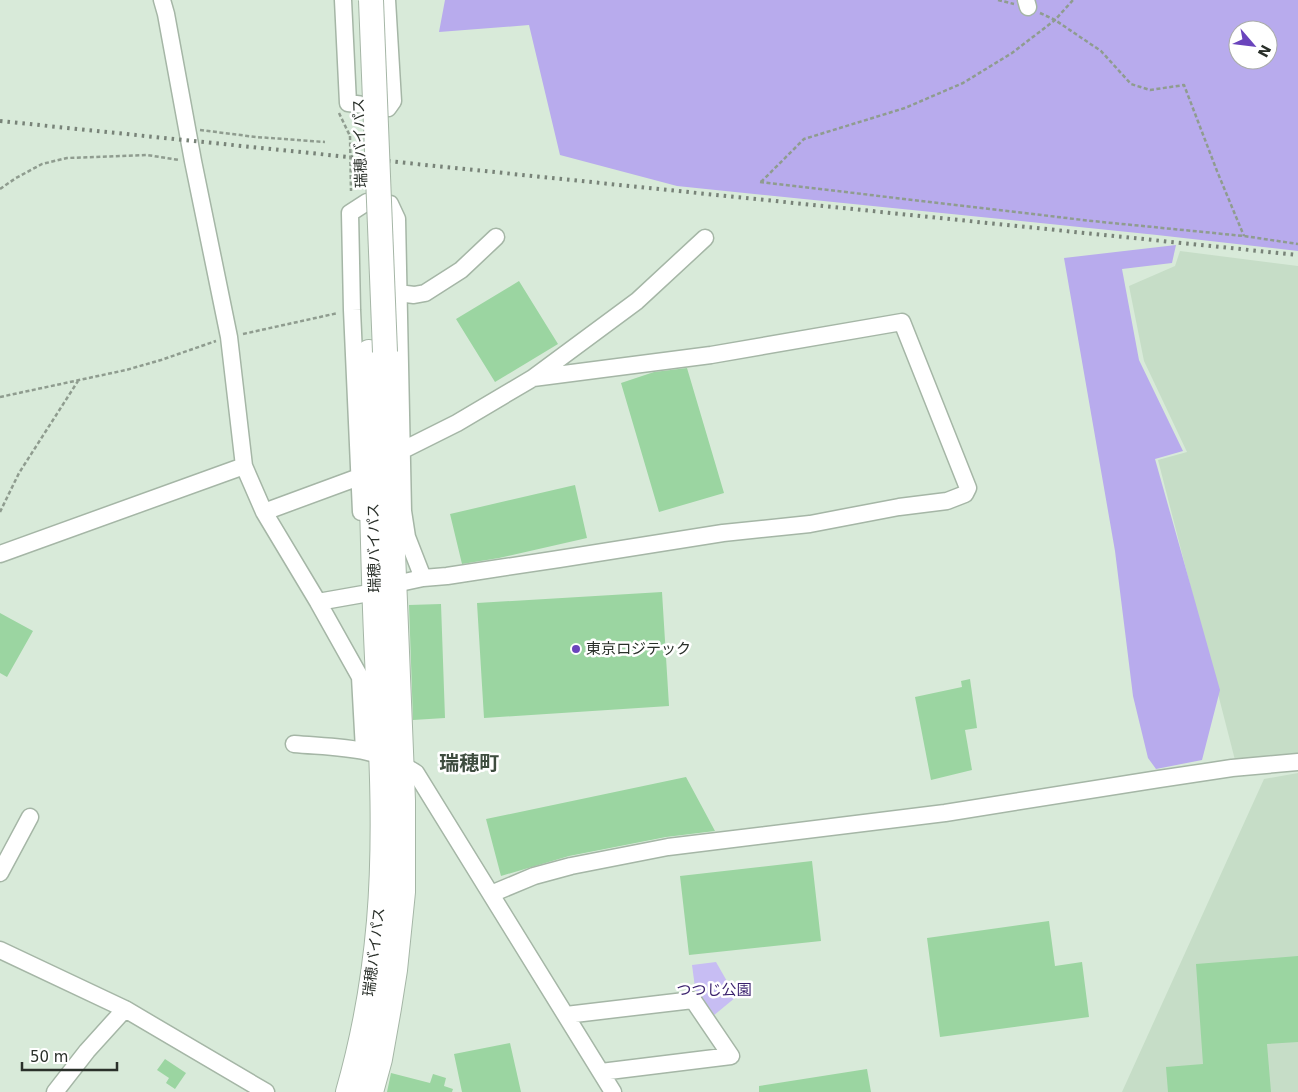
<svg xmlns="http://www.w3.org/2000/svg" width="1298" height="1092" viewBox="0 0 1298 1092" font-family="'DejaVu Sans','Noto Sans JP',sans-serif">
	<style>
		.built { fill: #c6ddc7 }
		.green { fill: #c7bdf3 }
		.forest { fill: #b8abed; fill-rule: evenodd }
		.building { fill: #9bd5a1 }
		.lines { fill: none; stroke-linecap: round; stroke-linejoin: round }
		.minor-casing { stroke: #a5b6a6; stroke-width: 19 }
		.highway-casing { stroke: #a5b6a6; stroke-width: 26 }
		.path { stroke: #8f9c8f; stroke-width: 2.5; stroke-dasharray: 4 2.5; stroke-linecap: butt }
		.minor { stroke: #fff; stroke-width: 16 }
		.highway { stroke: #fff; stroke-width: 24 }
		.rail { stroke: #788378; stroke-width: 4; stroke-dasharray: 2.5 5; stroke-linecap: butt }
		.highway-bridge-casing { stroke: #a5b6a6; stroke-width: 26; stroke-linecap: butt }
		.path-bridge { stroke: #8f9c8f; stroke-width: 2.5; stroke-dasharray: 4 2.5; stroke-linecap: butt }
		.highway-bridge { stroke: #fff; stroke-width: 24 }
		.poi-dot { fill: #6a44bc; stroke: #fff; stroke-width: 2 }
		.labels { text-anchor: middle; stroke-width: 5; stroke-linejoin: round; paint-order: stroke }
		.street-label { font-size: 15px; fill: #2a302a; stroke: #fff }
		.poi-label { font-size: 15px; fill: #2a302a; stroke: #fff; text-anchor: start }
		.park-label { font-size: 15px; fill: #3b226e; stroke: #fff }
		.district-label { font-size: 20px; font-weight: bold; fill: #3e4c3f; stroke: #fff }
	</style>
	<rect width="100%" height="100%" fill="#d8ead9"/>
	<path class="built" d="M1180,251L1298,266V755L1235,760L1158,460L1187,452L1144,361L1129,286L1175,266Z
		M1298,773V1092H1122L1264,779Z"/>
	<path class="green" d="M716,962L736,997L713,1016L696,995L692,965Z"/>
	<path class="forest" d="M445,0H1298V251L1157,235L677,186L560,155L529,25L439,32ZM1238,30H1268V60H1238Z
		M1176,245L1172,263L1122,269L1139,360L1183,451L1155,459L1220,690L1202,760L1156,769L1148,758L1133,696L1115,551L1064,258Z"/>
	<path class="building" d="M519,281L558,344L495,382L456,319Z
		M687,368L724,493L659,512L621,383L654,372Z
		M575,485L587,538L499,558L462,564L450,514Z
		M662,592L669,706L484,718L477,603Z
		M441,604L445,718L413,720L409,605Z
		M0,613L33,631L7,677L0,673Z
		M970,679L977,728L965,730L972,770L931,780L915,697L962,687L961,681Z
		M686,777L715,831L666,837L569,856L501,876L486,819Z
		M812,861L821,941L689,955L680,876Z
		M1049,921L1055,966L1082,962L1089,1017L940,1037L927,938Z
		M1298,956V1042L1267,1044L1271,1092H1168L1166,1067L1203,1064L1196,964Z
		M510,1043L521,1092H462L454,1054Z
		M165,1059L186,1073L175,1089L166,1083L169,1078L157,1070Z
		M867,1069L871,1092H759V1086Z
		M391,1073L430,1083L433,1074L446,1078L444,1086L453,1089L452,1092H387Z"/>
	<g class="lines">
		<defs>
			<path id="minor" d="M162,0L166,14L193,161L229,337L244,466L264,512L318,602L360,677L364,750
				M343,0L348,103L388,108L393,101L387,0
				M1026,0L1028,7
				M398,293L414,295L425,293L461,270L496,237
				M401,451L457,423L533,378L637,301L705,238
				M264,512L359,477
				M361,512L352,310L350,213L367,202L390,204L397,219L403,511L407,537L423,578
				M0,554L244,466
				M395,584L423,578L447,576L559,559L723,533L810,524L899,507L947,501L965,494L968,488L902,322L711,355L533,378
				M318,602L369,593
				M294,744C340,748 376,746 416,773L613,1092
				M0,873L30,817
				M491,894L534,876L571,866L668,847L945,813L1159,779L1232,768L1298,762
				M0,950L125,1009L266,1092
				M566,1015L693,1000L731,1056L601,1072
				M55,1092L87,1051L125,1009"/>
			<path id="highway" d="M348,1092C364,1036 374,979 379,921C387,826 380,730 376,635C372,540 371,446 369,352
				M371,1092L380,1059L389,1008L395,970L403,892V801L385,354"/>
		</defs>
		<use href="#minor" class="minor-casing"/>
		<use href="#highway" class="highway-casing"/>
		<path class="path" d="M998,0L1014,4
			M1040,13L1055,20L1101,51L1131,84L1150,90L1184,85L1217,171L1244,236
			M339,113L350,136
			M200,130L256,137L325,142
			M760,182L1092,221L1244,236L1298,244
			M761,182L804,139L905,108L963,83L1012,53L1055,20L1073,0
			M0,189L16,178L42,164L67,158L147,155L179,160
			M243,334L338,313
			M0,397L126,370L161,360L216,341
			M0,512L19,473L78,381"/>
		<use href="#minor" class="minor"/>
		<use href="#highway" class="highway"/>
		<path class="rail" d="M0,121L1298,255"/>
		<defs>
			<path id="highway-bridge" d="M371,0L385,352"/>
		</defs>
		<use href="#highway-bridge" class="highway-bridge-casing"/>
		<path class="path-bridge" d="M350,136L351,191"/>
		<use href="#highway-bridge" class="highway-bridge"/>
	</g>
	<circle class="poi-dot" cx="576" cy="649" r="5"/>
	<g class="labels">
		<g class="street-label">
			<text transform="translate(360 143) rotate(-92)" y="5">瑞穂バイパス</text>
			<text transform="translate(374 548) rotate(-91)" y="5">瑞穂バイパス</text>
			<text transform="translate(374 952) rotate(-83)" y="5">瑞穂バイパス</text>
		</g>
		<g class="poi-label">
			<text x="586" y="654">東京ロジテック</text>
		</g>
		<g class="park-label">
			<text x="714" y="995">つつじ公園</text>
		</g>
		<g class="district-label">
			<text x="469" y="770">瑞穂町</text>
		</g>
	</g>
	<g transform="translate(1253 45) rotate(118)"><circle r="24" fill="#ffffff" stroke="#aaacaa"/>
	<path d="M0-4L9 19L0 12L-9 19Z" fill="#6a44bc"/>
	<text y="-8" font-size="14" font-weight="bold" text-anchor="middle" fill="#2a302a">N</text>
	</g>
	<path d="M22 1062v8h95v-8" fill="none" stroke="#2a302a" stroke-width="2.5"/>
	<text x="30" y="1062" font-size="15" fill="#2a302a" stroke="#ffffff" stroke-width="4" paint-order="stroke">50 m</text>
</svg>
